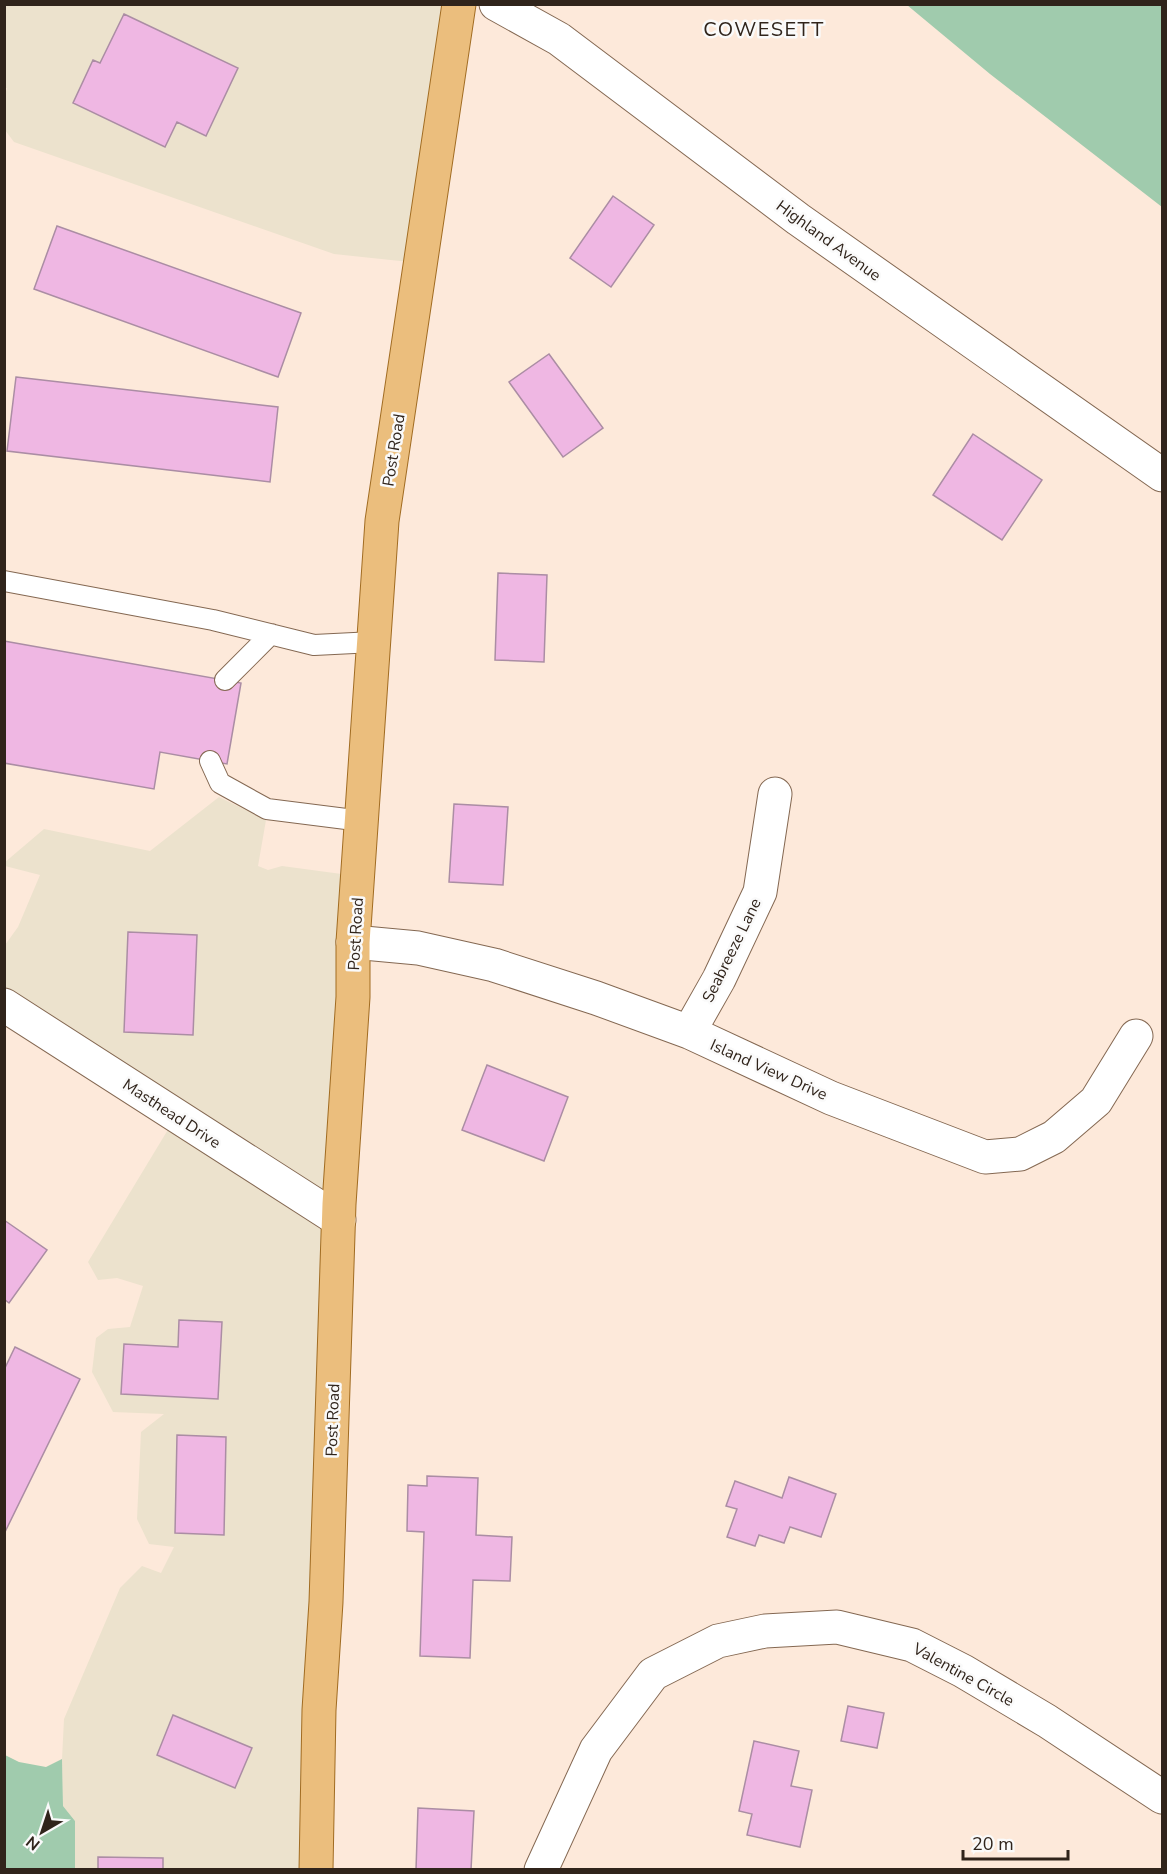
<svg xmlns="http://www.w3.org/2000/svg" width="1167" height="1874" viewBox="0 0 1167 1874" font-family="'Nunito Sans',sans-serif">
	<style>
		.commercial { fill: #ece2cd }
		.green { fill: #a0cbad }
		.building { fill: #efb7e3; stroke: #ab8da4; stroke-width: 1.5 }
		.lines { fill: none; stroke-linecap: round; stroke-linejoin: round }
		.lane-casing { stroke: #846852; stroke-width: 22 }
		.street-casing { stroke: #846852; stroke-width: 35 }
		.primary-casing { stroke: #a16c22; stroke-width: 35 }
		.lane { stroke: #fff; stroke-width: 20 }
		.street { stroke: #fff; stroke-width: 33 }
		.primary { stroke: #ebbe7d; stroke-width: 33 }
		.labels { text-anchor: middle; stroke-width: 5; stroke-linejoin: round; paint-order: stroke }
		.street-label { font-size: 16px; fill: #30241b; stroke: #fafafa }
		.quarter-label { font-size: 20px; letter-spacing: 1.5px; fill: #30241b; stroke: #fafafa }
	</style>
	<rect width="100%" height="100%" fill="#fde9da"/>
	<path class="commercial" d="M5,5H462L419,263L334,254L14,142L5,130L4,98L7,88H4Z
		M219,797L266,820L258,866L268,870L282,866L349,875L316,1869H75V1821L63,1806L62,1759L64,1719L120,1588L142,1566L161,1573L174,1547L149,1544L137,1519L141,1432L164,1414L113,1412L92,1372L96,1338L108,1329L130,1327L143,1286L117,1278L98,1280L88,1262L172,1123L5,1008V945L18,927L40,875L5,866L4,863L44,829L150,851Z"/>
	<path class="green" d="M907,5H1162V207L990,74Z
		M5,1755L19,1762L46,1767L62,1759L63,1806L75,1821V1869H5Z"/>
	<path class="building" d="M124,14L238,68L206,136L177,122L165,147L73,103L93,60L100,63Z
		M613,196L654,225L611,287L570,258Z
		M57,226L301,313L278,377L34,289Z
		M549,354L603,428L563,457L509,382Z
		M16,377L278,407L270,482L7,451Z
		M973,434L1042,480L1002,540L933,495Z
		M498,573L547,575L544,662L495,660Z
		M4,641L241,683L227,764L160,752L154,789L4,763Z
		M454,804L508,807L503,885L449,882Z
		M128,932L197,935L193,1035L124,1032Z
		M487,1065L568,1097L544,1161L462,1130Z
		M4,1220L47,1250L9,1303L4,1299Z
		M179,1320L222,1322L218,1399L121,1394L124,1344L178,1347Z
		M15,1347L80,1379L4,1534V1370Z
		M177,1435L226,1437L224,1535L175,1533Z
		M427,1476L478,1478L476,1535L512,1537L510,1581L473,1580L470,1658L420,1656L424,1532L407,1531L408,1485L427,1486Z
		M789,1477L836,1494L821,1537L790,1527L784,1543L759,1535L755,1546L727,1537L737,1509L726,1506L735,1481L782,1498Z
		M848,1706L884,1713L877,1748L841,1741Z
		M173,1715L252,1748L235,1788L157,1755Z
		M754,1741L799,1751L791,1786L812,1790L800,1847L747,1835L752,1814L739,1811Z
		M418,1808L474,1811L471,1870H416Z
		M98,1857L163,1858V1870H98Z"/>
	<g class="lines">
		<defs>
			<path id="lane" d="M4,581L213,620L314,645L374,642
				M225,680L271,634
				M210,761L220,783L267,809L362,821"/>
			<path id="street" d="M496,4L559,39L798,219L1162,475
				M353,942L418,948L494,965L596,998L689,1032L831,1098L985,1157L1020,1154L1054,1137L1096,1101L1136,1036
				M4,1005L339,1220
				M689,1032L719,979L760,892L775,794
				M541,1870L596,1750L653,1674L718,1641L765,1631L837,1627L912,1645L963,1671L1047,1721L1162,1797"/>
			<path id="primary" d="M316,1870L319,1710L326,1602L339,1204L353,997V942L382,521L459,4"/>
		</defs>
		<use href="#lane" class="lane-casing"/>
		<use href="#street" class="street-casing"/>
		<use href="#primary" class="primary-casing"/>
		<use href="#lane" class="lane"/>
		<use href="#street" class="street"/>
		<use href="#primary" class="primary"/>
	</g>
	<g class="labels">
		<g class="street-label">
			<text transform="translate(829 240) rotate(36)" y="6">Highland Avenue</text>
			<text transform="translate(393 450) rotate(-81)" y="6">Post Road</text>
			<text transform="translate(355 934) rotate(-87)" y="6">Post Road</text>
			<text transform="translate(731 950) rotate(-64)" y="6">Seabreeze Lane</text>
			<text transform="translate(769 1069) rotate(24)" y="6">Island View Drive</text>
			<text transform="translate(172 1113) rotate(33)" y="6">Masthead Drive</text>
			<text transform="translate(332 1420) rotate(-88)" y="6">Post Road</text>
			<text transform="translate(964 1674) rotate(29)" y="6">Valentine Circle</text>
		</g>
		<g class="quarter-label">
			<text x="764" y="36">COWESETT</text>
		</g>
	</g>
	<rect width="1167" height="1874" fill="none" stroke="#30241b" stroke-width="12"/>
	<g transform="translate(42 1832) rotate(219)" stroke="#fafafa" stroke-width="4.5" paint-order="stroke">
	<path d="M0-4.5L10 22L0 15L-10 22Z" fill="#30241b"/>
	<text y="-9" font-size="16" font-weight="bold" text-anchor="middle" fill="#30241b">N</text>
	</g>
	<path d="M963 1850v9h105v-9" fill="none" stroke="#30241b" stroke-width="3"/>
	<text x="972" y="1850" font-size="18" fill="#30241b" stroke="#fafafa" stroke-width="4.5" paint-order="stroke">20 m</text>
</svg>
